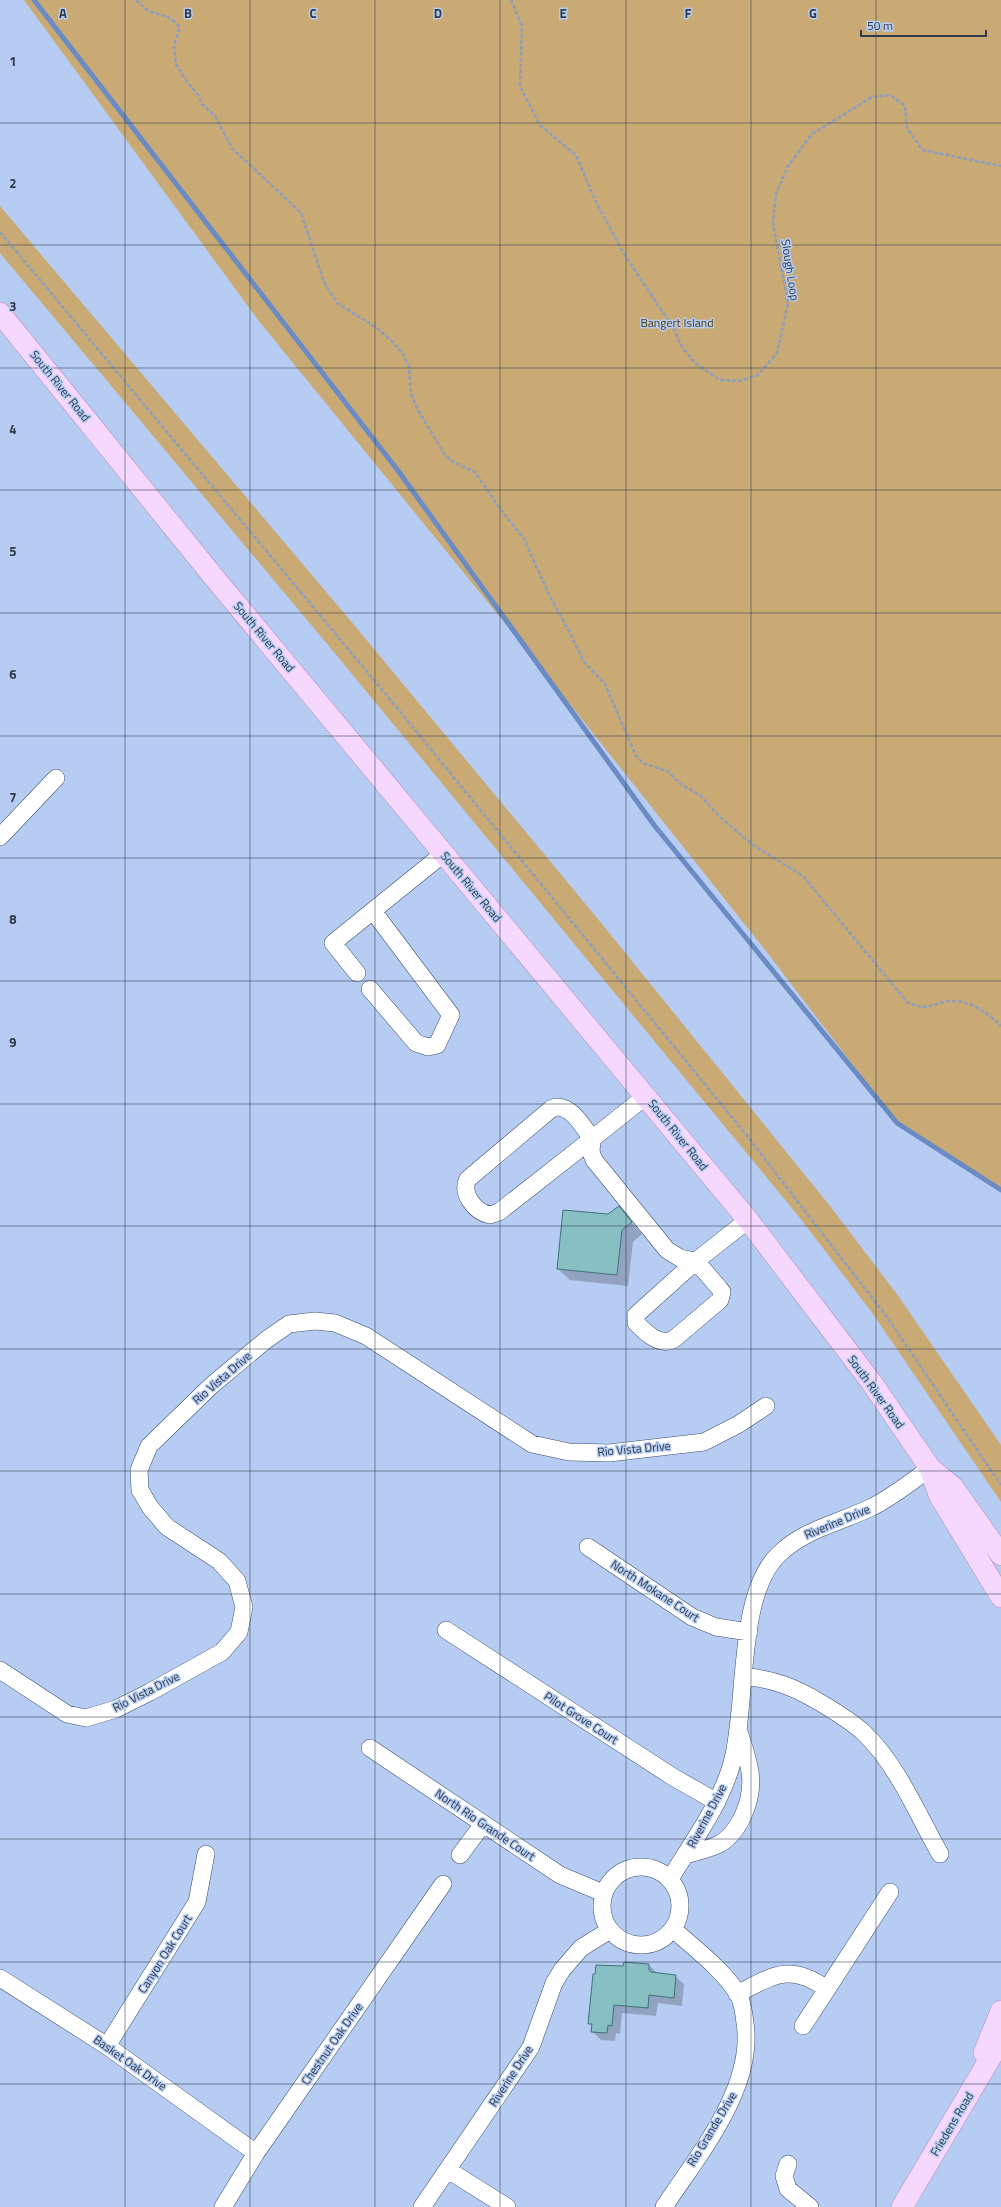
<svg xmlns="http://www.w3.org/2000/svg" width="1001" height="2207" viewBox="0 0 1001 2207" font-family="'Titillium Web',sans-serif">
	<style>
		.green { fill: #c9aa74 }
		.shadow { fill: #0003 }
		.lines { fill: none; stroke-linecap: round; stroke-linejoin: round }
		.stream { stroke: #6a8bc4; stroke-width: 5 }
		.building { fill: #88bfc3; stroke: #3e7477 }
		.minor-casing { stroke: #3c4f6e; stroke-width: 18 }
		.major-casing { stroke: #ae8fbd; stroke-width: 22 }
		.path { stroke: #8c9ebd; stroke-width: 2.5; stroke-dasharray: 4 2; stroke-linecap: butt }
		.minor { stroke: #fff; stroke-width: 17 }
		.major { stroke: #f6d7fd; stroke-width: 21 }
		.grid { fill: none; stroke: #323b4a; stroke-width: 1; stroke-opacity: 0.55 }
		.labels { text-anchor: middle; stroke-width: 3; stroke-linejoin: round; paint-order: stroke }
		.street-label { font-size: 12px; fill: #323b4a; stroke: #b6ccf2 }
		.park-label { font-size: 12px; fill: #513800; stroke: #b6ccf2 }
		.grid-label { font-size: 13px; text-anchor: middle; font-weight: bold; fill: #323b4a; stroke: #b6ccf2; stroke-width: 3; stroke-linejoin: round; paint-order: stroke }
	</style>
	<rect width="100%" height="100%" fill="#b6ccf2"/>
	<path class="green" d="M24,0H1001V1190L897,1123L766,951L530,654L258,320Z
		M0,206L355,626L602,924L830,1206L899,1297L1001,1445V1502L873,1314L800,1218L333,651L0,253Z"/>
	<path class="shadow" d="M618,1207L642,1234L633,1242L628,1286L570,1280L558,1269L609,1215Z
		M649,1965L658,1974L675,1976L684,1984L682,2006L658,2003L656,2016L622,2013L620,2034L616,2033L615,2041L601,2040L592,2031L593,2027L589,2023L624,1967Z"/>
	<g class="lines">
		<path class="stream" d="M34,0L399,472L654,825L897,1123L1001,1190"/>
	</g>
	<path class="building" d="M619,1206L632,1222L622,1230L617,1275L557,1269L563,1210L608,1214Z
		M624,1962L649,1964V1970L651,1972L676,1975L674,1998L649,1995L648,2008L614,2005L612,2026L608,2025L607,2033L591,2032L592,2024H588L593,1974H595L596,1965L623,1966Z"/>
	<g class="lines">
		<defs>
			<path id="minor" d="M0,837L56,778
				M357,973L333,943L443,854
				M370,989L416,1043L428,1047L437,1045L451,1015L373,911
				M646,1096L592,1139L591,1152L594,1160L667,1250L680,1258L696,1261L748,1220
				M556,1107C572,1106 583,1127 592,1139L499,1212L490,1215C475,1212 460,1193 468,1179L551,1109Z
				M696,1261L719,1288L722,1292L720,1300L674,1339C660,1347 646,1333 636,1323V1315Z
				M588,1547L692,1617L716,1627L749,1632
				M446,1630L673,1777L717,1802
				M0,1670L67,1714L86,1718L116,1709L150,1692L222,1652L239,1632L244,1607L237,1581L219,1561L167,1527L150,1507L140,1490L139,1470L149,1446L212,1385L266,1340L289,1324L315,1321L335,1323L366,1336L532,1444L569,1452L609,1453L704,1442L739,1424L766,1406
				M744,1676C776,1680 794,1687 821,1703C836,1712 851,1721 864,1733C897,1764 918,1815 940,1854
				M370,1748L560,1875L603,1893
				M460,1855L483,1824
				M686,1855C698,1851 711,1849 721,1843C730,1838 736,1829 741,1820C758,1786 750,1765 739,1732
				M602 1906a39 39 0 1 1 78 0a39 39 0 1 1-78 0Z
				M670,1879C693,1841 720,1806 732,1763C748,1704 736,1595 779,1554C805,1529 839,1523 870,1508C891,1498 911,1482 930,1468
				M0,1978L107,2046L256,2153
				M737,1994C773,1976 789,1962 827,1989
				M803,2026L890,1892
				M107,2046L197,1902L206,1854
				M788,2164L784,2176L788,2189L810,2207
				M448,2170L507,2207
				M223,2207L256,2153L443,1884
				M422,2207L531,2047L554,1983L562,1970L581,1948L610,1930
				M664,2207C698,2155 755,2088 745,2023C744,2014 743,2004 739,1996C724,1970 695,1949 673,1929"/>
			<path id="major" d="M0,313L217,581L748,1220L872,1383L930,1468L953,1487L1001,1555
				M930,1468L939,1495L1001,1597
				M984,2053L1001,2011
				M902,2207L1001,2040"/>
		</defs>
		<use href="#minor" class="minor-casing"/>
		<use href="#major" class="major-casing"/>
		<path class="path" d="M136,0C141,4 146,10 151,12C164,16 172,16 180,28L174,45L176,64L187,82L199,96L202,104L215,116L232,148L301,213L324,282L337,303L377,328L394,343L403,354L409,367L411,394L418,410L445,455L455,463L475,472L498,506L524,539L549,595L570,633L584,662L605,684L636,756L643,763L669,772L679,783L701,796L720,817L753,845L803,876L907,1002C930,1013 932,1002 952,1001C972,1001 988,1013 1001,1026
			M511,0L522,26L520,86L540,125L576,155L595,200L624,254L674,329L682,347L695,363L720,380L739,381L758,375L777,353L788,303L773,224L776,194L788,166L812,134L872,97L890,95L905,106L907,128L922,150L1001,166
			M0,232L384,692L744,1132L887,1317L1001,1485"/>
		<use href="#minor" class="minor"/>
		<use href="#major" class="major"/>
	</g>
	<path class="grid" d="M125,0V2207M250,0V2207M375,0V2207M500,0V2207M626,0V2207M751,0V2207M876,0V2207M0,123H1001M0,245H1001M0,368H1001M0,490H1001M0,613H1001M0,736H1001M0,858H1001M0,981H1001M0,1104H1001M0,1226H1001M0,1349H1001M0,1471H1001M0,1594H1001M0,1717H1001M0,1839H1001M0,1962H1001M0,2084H1001"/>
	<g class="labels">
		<g class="street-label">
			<text transform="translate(790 270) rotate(81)" y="4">Slough Loop</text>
			<text transform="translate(60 386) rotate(51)" y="4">South River Road</text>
			<text transform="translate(264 637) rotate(50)" y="4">South River Road</text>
			<text transform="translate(471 887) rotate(50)" y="4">South River Road</text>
			<text transform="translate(678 1135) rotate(51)" y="4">South River Road</text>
			<text transform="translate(222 1378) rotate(-41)" y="4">Rio Vista Drive</text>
			<text transform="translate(876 1392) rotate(54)" y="4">South River Road</text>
			<text transform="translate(634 1449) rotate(-5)" y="4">Rio Vista Drive</text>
			<text transform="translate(837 1522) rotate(-23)" y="4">Riverine Drive</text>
			<text transform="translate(655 1591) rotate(33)" y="4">North Mokane Court</text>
			<text transform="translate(146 1692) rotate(-27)" y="4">Rio Vista Drive</text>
			<text transform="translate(581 1718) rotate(33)" y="4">Pilot Grove Court</text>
			<text transform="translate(707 1816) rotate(-62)" y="4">Riverine Drive</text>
			<text transform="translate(485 1825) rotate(34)" y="4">North Rio Grande Court</text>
			<text transform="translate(165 1954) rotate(-58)" y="4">Canyon Oak Court</text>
			<text transform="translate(332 2044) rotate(-55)" y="4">Chestnut Oak Drive</text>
			<text transform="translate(130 2063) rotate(35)" y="4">Basket Oak Drive</text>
			<text transform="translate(511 2076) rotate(-57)" y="4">Riverine Drive</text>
			<text transform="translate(952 2124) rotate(-59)" y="4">Friedens Road</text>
			<text transform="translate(712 2129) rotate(-59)" y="4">Rio Grande Drive</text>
		</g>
		<g class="park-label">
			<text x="677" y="327">Bangert Island</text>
		</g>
	</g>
	<g class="grid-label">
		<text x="63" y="18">A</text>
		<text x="188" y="18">B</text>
		<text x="313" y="18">C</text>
		<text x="438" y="18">D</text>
		<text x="563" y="18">E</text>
		<text x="688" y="18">F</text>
		<text x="813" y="18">G</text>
		<text x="13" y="66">1</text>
		<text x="13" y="188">2</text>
		<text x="13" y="311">3</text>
		<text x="13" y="434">4</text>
		<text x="13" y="556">5</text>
		<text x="13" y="679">6</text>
		<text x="13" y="802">7</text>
		<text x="13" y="924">8</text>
		<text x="13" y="1047">9</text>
	</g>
	<path d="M861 30v6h125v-6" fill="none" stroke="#323b4a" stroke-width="2"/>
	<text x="867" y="30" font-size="12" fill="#323b4a" stroke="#b6ccf2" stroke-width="3" paint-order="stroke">50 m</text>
</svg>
